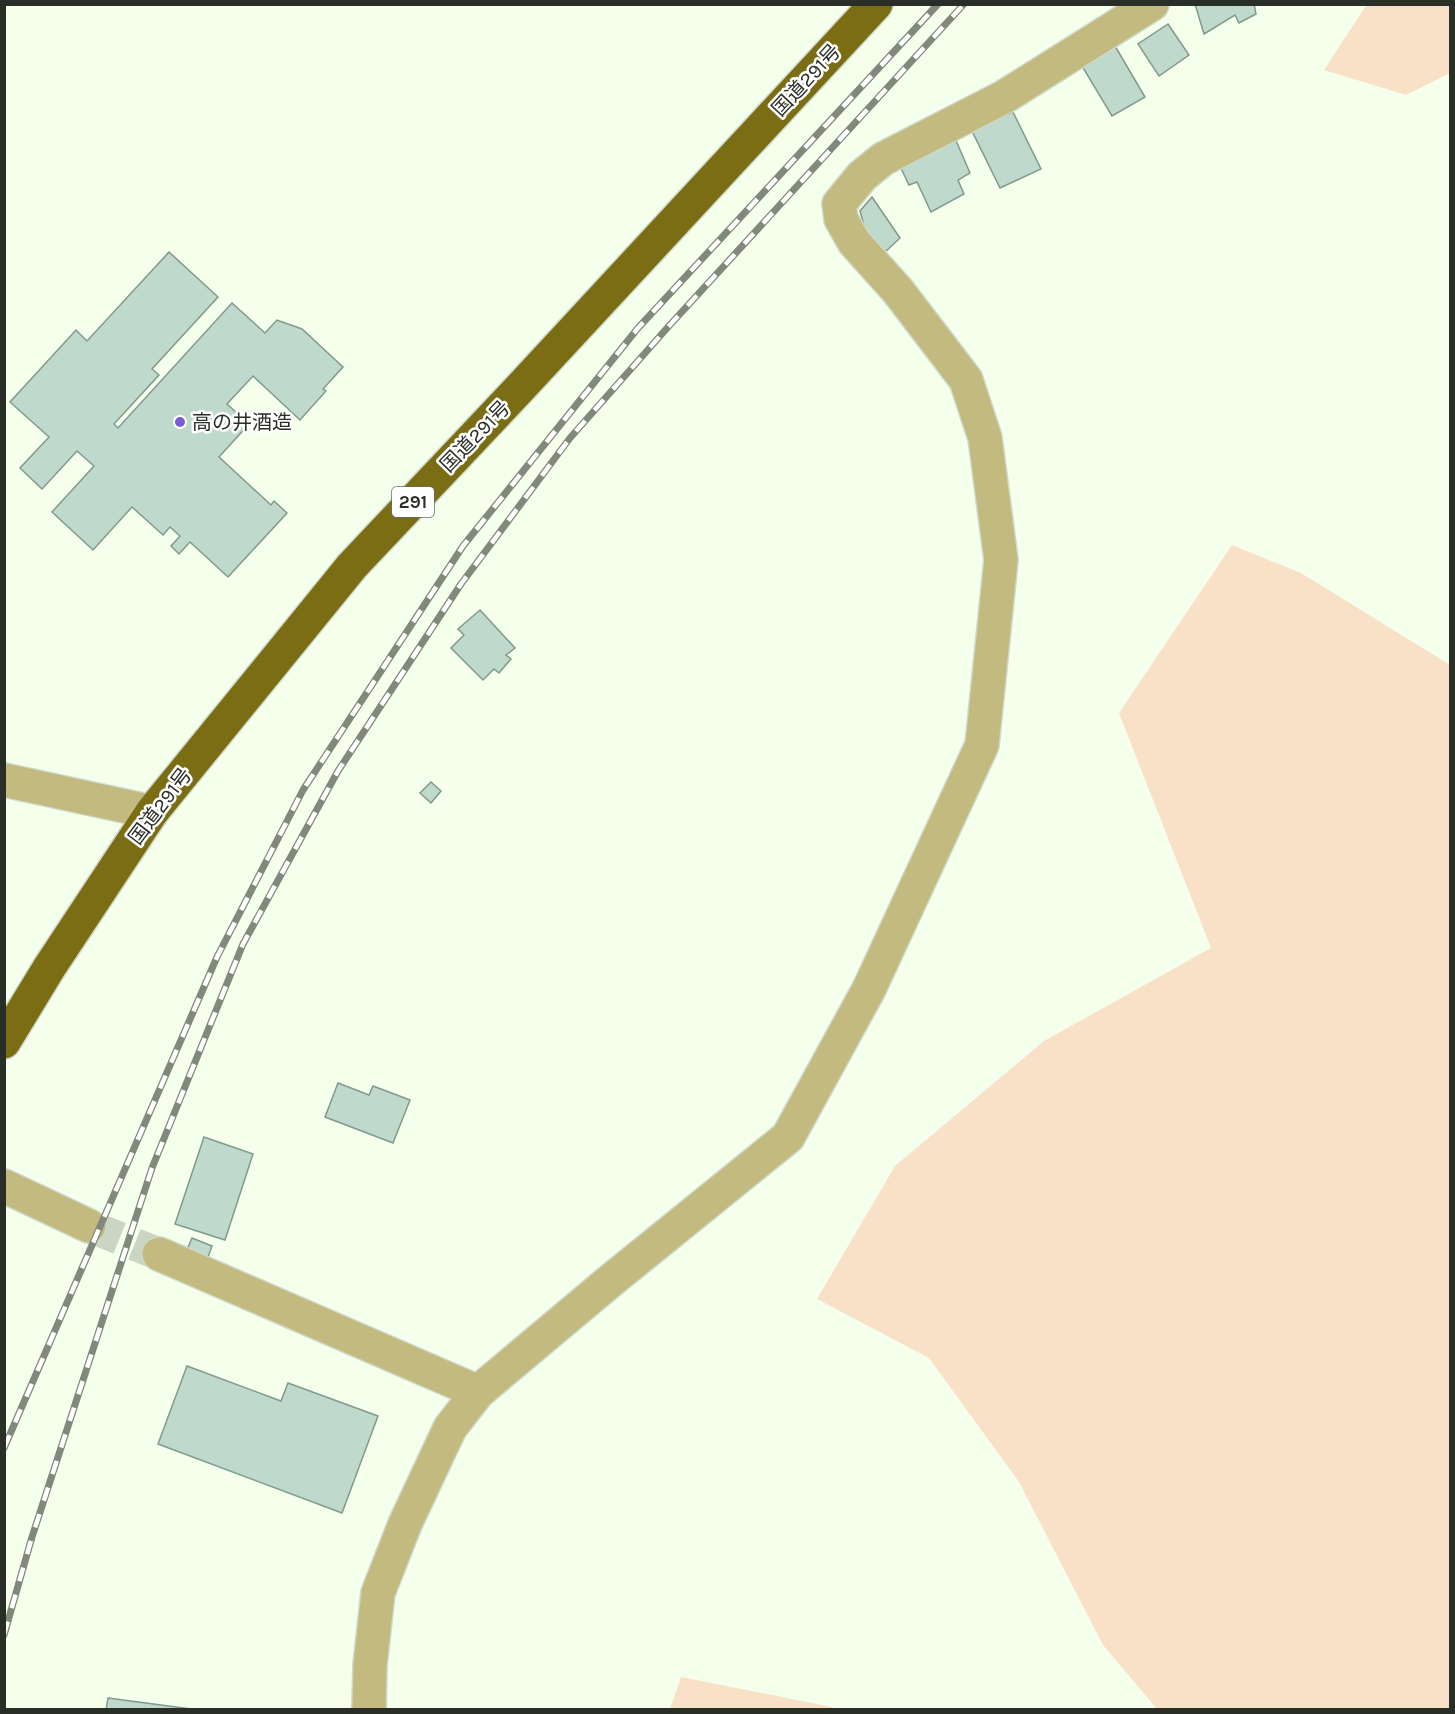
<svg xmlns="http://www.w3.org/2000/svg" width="1455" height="1714" viewBox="0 0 1455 1714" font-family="Karla,'Noto Sans JP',sans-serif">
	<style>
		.green { fill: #f9e1c7 }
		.building { fill: #bfd9cc; stroke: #819a8d; stroke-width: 1.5 }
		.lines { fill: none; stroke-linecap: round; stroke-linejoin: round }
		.minor-tunnel { stroke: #cbd5c4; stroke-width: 33; stroke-dasharray: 33 16; stroke-linecap: butt }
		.minor-casing { stroke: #cfd9c8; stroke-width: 36 }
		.highway-casing { stroke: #cfd9c8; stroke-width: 36 }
		.minor { stroke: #c3ba7f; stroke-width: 33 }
		.highway { stroke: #7b6d13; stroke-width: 33 }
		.rail-casing { stroke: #81887c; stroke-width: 7 }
		.rail { stroke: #fff; stroke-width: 4.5; stroke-dasharray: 14; stroke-linecap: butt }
		.poi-dot { fill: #7a5cd7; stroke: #fff; stroke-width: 2 }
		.labels { text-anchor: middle; stroke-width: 5; stroke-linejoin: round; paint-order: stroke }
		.shield { fill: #fff; stroke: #696d67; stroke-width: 1.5 }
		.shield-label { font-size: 18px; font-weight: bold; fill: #292e26 }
		.street-label { font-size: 20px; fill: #292e26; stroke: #fff }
		.poi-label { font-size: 20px; fill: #292e26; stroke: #fff; text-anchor: start }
	</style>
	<rect width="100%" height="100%" fill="#f4ffec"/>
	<path class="green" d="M1367,4L1450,5V73L1406,95L1324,70Z
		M1232,545L1301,573L1450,665V1709H1157L1103,1645L1019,1482L929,1358L817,1299L895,1166L1044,1041L1211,948L1119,713Z
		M681,1677L832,1707L834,1709H670Z"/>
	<path class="building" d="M1195,4H1254L1256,14L1239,23L1235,15L1204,34Z
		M1168,24L1189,55L1159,76L1138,44Z
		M1115,46L1145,97L1112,116L1082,66Z
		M1013,112L1041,169L1000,188L972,131Z
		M954,136L970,173L958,180L964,194L931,212L917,182L909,185L900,166Z
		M872,197L900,238L883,254L867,236L860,211Z
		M169,252L218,297L152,369L159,375L114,424L118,428L232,303L265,333L277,320L302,329L343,367L323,389L326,391L300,420L253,376L227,404L249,424L219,457L271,505L274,501L287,513L228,577L190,542L179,554L171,546L180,536L170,527L163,535L132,507L93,550L52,512L94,466L77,451L42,489L20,468L49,437L10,402L76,330L87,341Z
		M480,610L515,648L506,655L511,659L499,673L494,669L483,680L451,648L464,635L458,629Z
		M431,782L441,791L431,803L420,793Z
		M338,1083L369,1095L373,1086L410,1100L393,1143L325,1117Z
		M204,1137L253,1154L225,1240L175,1224Z
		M192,1238L212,1246L207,1260L186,1252Z
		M187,1366L281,1401L288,1383L378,1416L342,1513L158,1444Z
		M108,1698L199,1710H106Z"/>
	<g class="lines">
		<path class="minor-tunnel" d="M89,1226L159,1254"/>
		<defs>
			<path id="minor" d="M4,780L152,812
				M4,1186L89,1226
				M159,1254L478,1392
				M369,1710L370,1665L378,1593L405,1524L450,1428L478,1392L609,1282L788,1137L869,989L982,745L1001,560L985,438L966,380L898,291L854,242L841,219L839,204L862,176L883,159L1004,97L1152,4"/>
			<path id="highway" d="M4,1042L49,968L152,812L352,566L521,387L876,4"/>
		</defs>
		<use href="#minor" class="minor-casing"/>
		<use href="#highway" class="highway-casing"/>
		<use href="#minor" class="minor"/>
		<use href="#highway" class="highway"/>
		<defs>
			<path id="rail" d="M4,1448L217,957L303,790L463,546L638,328L938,4
				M4,1635L32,1537L152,1168L243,944L338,771L461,584L570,438L668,327L964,4"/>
		</defs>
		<use href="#rail" class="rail-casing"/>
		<use href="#rail" class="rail"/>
	</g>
	<circle class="poi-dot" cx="180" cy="422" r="6"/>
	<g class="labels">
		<rect class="shield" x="392" y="487" width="42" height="30" rx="4.5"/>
		<g class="shield-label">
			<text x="413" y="508">291</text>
		</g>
		<g class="street-label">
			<text transform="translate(806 80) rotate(-47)" y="7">国道291号</text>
			<text transform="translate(475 436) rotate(-46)" y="7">国道291号</text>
			<text transform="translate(160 806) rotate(-53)" y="7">国道291号</text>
		</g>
		<g class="poi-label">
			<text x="192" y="429">高の井酒造</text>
		</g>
	</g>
	<rect width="1455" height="1714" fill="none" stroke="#292e26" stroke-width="12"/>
</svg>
